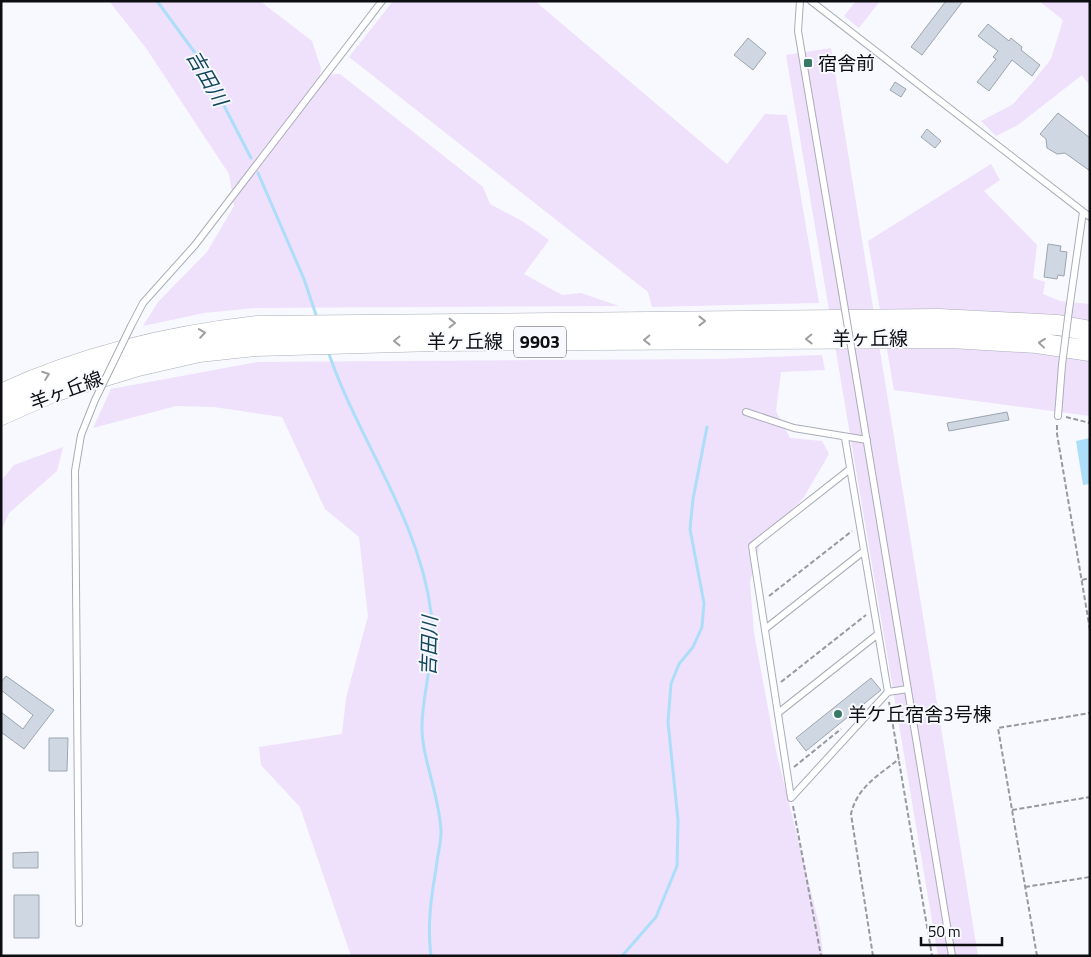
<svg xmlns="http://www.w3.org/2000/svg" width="1091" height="957" viewBox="0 0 1091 957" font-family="'Titillium Web','Noto Sans JP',sans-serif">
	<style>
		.green { fill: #efe0fc }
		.water { fill: #acdefa }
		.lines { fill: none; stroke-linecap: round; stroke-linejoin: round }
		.stream { stroke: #acdefa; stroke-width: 3 }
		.building { fill: #cfd8e2; stroke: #9ca5ae }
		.lane-casing { stroke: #a9adb8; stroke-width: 8 }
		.primary-casing { stroke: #a9adb8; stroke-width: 21 }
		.path { stroke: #97999e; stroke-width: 2; stroke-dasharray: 5 2.5; stroke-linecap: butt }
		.lane { stroke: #fff; stroke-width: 6 }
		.primary { stroke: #fff; stroke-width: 20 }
		.lane-bridge-casing { stroke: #a9adb8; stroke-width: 8; stroke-linecap: butt }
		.lane-bridge { stroke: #fff; stroke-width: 6 }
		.oneway { stroke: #9e9fa0 }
		.poi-dot { fill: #377867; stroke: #f7f9fe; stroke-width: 2 }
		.labels { text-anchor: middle; stroke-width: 4; stroke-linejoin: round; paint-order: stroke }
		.shield { fill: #f7f9fe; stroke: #525459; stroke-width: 1 }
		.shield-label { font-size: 18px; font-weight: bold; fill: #0c0e12 }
		.poi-label { font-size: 19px; fill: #0c0e12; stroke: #f7f9fe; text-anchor: start }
		.street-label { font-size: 19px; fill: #0c0e12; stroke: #f7f9fe }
		.water-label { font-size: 20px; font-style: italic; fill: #12465e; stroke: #f7f9fe }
	</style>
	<rect width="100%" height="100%" fill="#f7f9fe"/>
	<path class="green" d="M109,1H260L312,41L321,68L320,75L340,74L483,187L490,204L522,221L549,240L524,274L562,295L581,293L619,306L254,308L204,313L143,326L158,302L207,252L234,206L229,174L146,48Z
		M393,1H535L727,164L765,114L787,115L819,303L652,307L648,292L349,57Z
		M856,1H880L859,28L844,16Z
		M1039,1H1090V86L1082,75L1018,125L996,136L981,121L1012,105L1032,83L1051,59L1063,20Z
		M831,48L978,956H938L786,55Z
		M991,164L1000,180L984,191L1037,245L1033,278L1045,282L1043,294L1060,301L1090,304V416L894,390L868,241Z
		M822,355L825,370L781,372L776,411L790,438L822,441L829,454L804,497L760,544L750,582L754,633L776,751L820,928L823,956H351L300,807L261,765L259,747L342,734L346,698L368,616L359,537L325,509L282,417L214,407L176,406L93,428L111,389L257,362L720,359Z
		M63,447L57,471L9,513L1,531V481L14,465Z"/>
	<path class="water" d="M1090,438V484L1083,485L1076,441Z"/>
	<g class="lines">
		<path class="stream" d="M157,1L201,61L251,158
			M258,173L304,279L317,318
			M329,354C359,441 419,519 431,612C437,651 423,687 422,725C421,757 440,796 441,832C441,844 437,857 436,869C431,898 427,926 431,956
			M622,956L656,917L677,866L678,820L668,722L671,684L679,664L693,647L702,627L704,603L690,529L693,499L707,427"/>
	</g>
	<path class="building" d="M946,1H963L922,55L911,47Z
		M988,24L1009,41L1011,38L1022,47L1021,50L1040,65L1032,76L1012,60L989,91L977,82L996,59L993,57L998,51L978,36Z
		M748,38L766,53L753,70L734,55Z
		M895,82L906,89L901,97L890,90Z
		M1058,113L1090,138V171L1065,153L1057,154L1047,148L1046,139L1040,134Z
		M927,129L941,141L935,148L921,137Z
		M1048,244L1061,246L1060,251L1067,252L1064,276L1058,275L1057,279L1044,277Z
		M1007,412L1009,420L949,431L947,423Z
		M6,676L54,710L24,749L1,732V712L23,729L33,715L1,690V682Z
		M871,678L881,690L806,751L796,738Z
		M49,738H68L67,771H49Z
		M38,852V868H13V853Z
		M14,895H39V938H14Z"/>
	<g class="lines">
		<defs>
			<path id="lane" d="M800,1L798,31L842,292
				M811,1L1090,217
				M1069,310L1083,212
				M131,326L143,303L195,245L382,1
				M856,376L952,956
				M746,412L794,428L867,440
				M1058,416L1062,365
				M845,438L888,692
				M850,469L752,546L791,798L888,692L908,689
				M765,629L864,551
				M778,713L878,634
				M79,923L75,471L81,435L95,400"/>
			<path id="primary" d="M1,394C83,356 168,336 257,326L939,319L1058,325L1090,331
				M1,415L53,392L138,366L199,352L256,346L435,341L951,338L1037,343L1090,351"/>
		</defs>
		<use href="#lane" class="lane-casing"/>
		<use href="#primary" class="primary-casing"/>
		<path class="path" d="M1066,417L1090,423
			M1057,425V434L1090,630
			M1082,580L1090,578
			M769,596L852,531
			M781,682L866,615
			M889,702L932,956
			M794,767L841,729
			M793,806L821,956
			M1012,810L1090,797
			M1025,887L1090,877
			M873,956L851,814C857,787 879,775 899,759
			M1037,956L998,728L1090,713"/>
		<use href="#lane" class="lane"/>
		<use href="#primary" class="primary"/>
		<defs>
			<path id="lane-bridge" d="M842,292L856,376
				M1062,365L1069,310
				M95,400L131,326"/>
		</defs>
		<use href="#lane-bridge" class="lane-bridge-casing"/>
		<use href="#lane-bridge" class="lane-bridge"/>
	</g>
	<defs><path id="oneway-chevron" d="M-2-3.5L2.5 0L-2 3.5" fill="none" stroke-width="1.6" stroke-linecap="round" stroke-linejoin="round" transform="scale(1.25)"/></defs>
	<g class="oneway">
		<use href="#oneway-chevron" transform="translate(702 321)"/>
		<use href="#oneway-chevron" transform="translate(452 323)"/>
		<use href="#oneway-chevron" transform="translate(202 333) rotate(-9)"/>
		<use href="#oneway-chevron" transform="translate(809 339) rotate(179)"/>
		<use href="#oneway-chevron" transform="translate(647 340) rotate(179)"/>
		<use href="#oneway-chevron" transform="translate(397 341) rotate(179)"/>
		<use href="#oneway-chevron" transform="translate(1042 343) rotate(-174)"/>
		<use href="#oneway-chevron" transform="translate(46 375) rotate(-20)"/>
	</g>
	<g class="poi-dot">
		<rect x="803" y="58" width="10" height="10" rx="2.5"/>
		<circle cx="838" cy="714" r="5"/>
	</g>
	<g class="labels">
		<rect class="shield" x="514" y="326.5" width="52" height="31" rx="4"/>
		<g class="shield-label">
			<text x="540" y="348">9903</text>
		</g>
		<g class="poi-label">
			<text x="818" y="70">宿舎前</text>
			<text x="848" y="721">羊ケ丘宿舎3号棟</text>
		</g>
		<g class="street-label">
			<text x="870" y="345">羊ヶ丘線</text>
			<text x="465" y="348">羊ヶ丘線</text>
			<text transform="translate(66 390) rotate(-20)" y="7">羊ヶ丘線</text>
		</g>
		<g class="water-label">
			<text transform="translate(207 78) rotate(60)" y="7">吉田川</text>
			<text transform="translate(429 646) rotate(-88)" y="7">吉田川</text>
		</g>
	</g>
	<rect width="1091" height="957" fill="none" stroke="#0c0e12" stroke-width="5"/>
	<path d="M921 937v8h81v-8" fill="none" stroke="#0c0e12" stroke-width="2.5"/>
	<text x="928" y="937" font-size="15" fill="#0c0e12" stroke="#f7f9fe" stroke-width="4" paint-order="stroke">50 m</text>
</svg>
